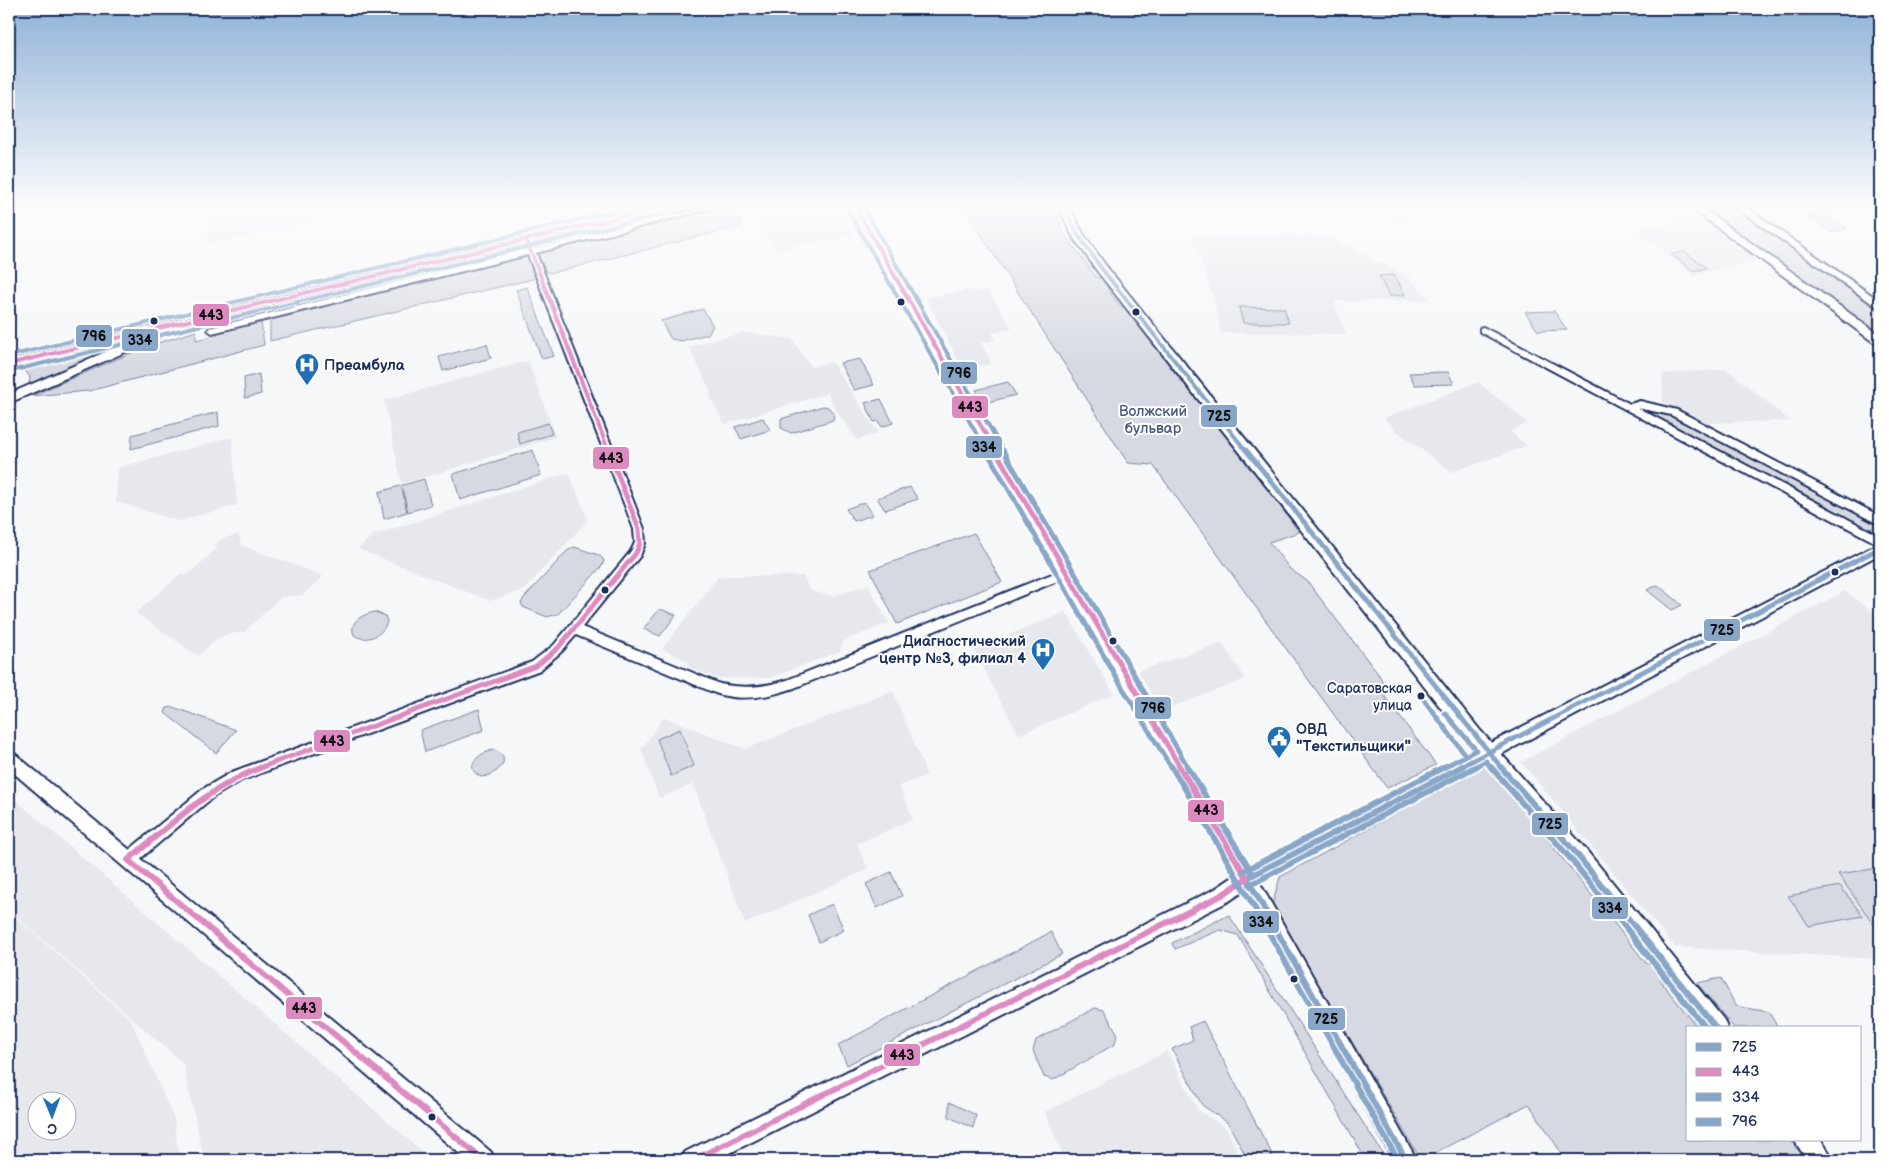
<svg xmlns="http://www.w3.org/2000/svg" width="1889" height="1169" viewBox="0 0 1889 1169" font-family="'Balsamiq Sans',sans-serif">
	<style>
		.built { fill: #e6e8ee; fill-rule: evenodd }
		.green { fill: #d6d9e2; stroke: #7884a0 }
		.lines { fill: none; stroke-linecap: round; stroke-linejoin: round }
		.minor-casing { stroke: #1b2f5e; stroke-width: 4 }
		.tertiary-casing { stroke: #1b2f5e; stroke-width: 4 }
		.secondary-casing { stroke: #1b2f5e; stroke-width: 4 }
		.minor { fill: #fff; fill-rule: evenodd }
		.tertiary { fill: #fff; fill-rule: evenodd }
		.secondary { fill: #fff; fill-rule: evenodd }
		.bus-1-far2-casing { stroke: #fff; stroke-width: 7 }
		.bus-1-far1-casing { stroke: #fff; stroke-width: 9 }
		.bus-1-casing { stroke: #fff; stroke-width: 10 }
		.bus-2-far2-casing { stroke: #fff; stroke-width: 7 }
		.bus-2-far1-casing { stroke: #fff; stroke-width: 9 }
		.bus-2-casing { stroke: #fff; stroke-width: 10 }
		.bus-3-far2-casing { stroke: #fff; stroke-width: 7 }
		.bus-3-far1-casing { stroke: #fff; stroke-width: 9 }
		.bus-3-casing { stroke: #fff; stroke-width: 10 }
		.bus-4-far2-casing { stroke: #fff; stroke-width: 7 }
		.bus-4-far1-casing { stroke: #fff; stroke-width: 9 }
		.bus-4-casing { stroke: #fff; stroke-width: 10 }
		.bus-1-far2 { stroke: #88a6c7; stroke-width: 4 }
		.bus-1-far1 { stroke: #88a6c7; stroke-width: 5 }
		.bus-1 { stroke: #88a6c7; stroke-width: 6 }
		.bus-2-far2 { stroke: #dd8ac1; stroke-width: 4 }
		.bus-2-far1 { stroke: #dd8ac1; stroke-width: 5 }
		.bus-2 { stroke: #dd8ac1; stroke-width: 6 }
		.bus-3-far2 { stroke: #88a6c7; stroke-width: 4 }
		.bus-3-far1 { stroke: #88a6c7; stroke-width: 5 }
		.bus-3 { stroke: #88a6c7; stroke-width: 6 }
		.bus-4-far2 { stroke: #88a6c7; stroke-width: 4 }
		.bus-4-far1 { stroke: #88a6c7; stroke-width: 5 }
		.bus-4 { stroke: #88a6c7; stroke-width: 6 }
		.bus-dot { fill: #1b2f5e; stroke: #fff; stroke-width: 2 }
		.labels { text-anchor: middle; stroke-width: 4; stroke-linejoin: round; paint-order: stroke }
		.bus-label { font-size: 14px; fill: #1b2f5e; stroke: #fff; text-anchor: end }
		.poi-label { font-size: 15px; font-weight: bold; fill: #1b2f5e; stroke: #fff; text-anchor: start }
		.park-label { font-size: 15px; fill: #4a5a7f; stroke: #fff }
		.line-badge { stroke: #fff; stroke-width: 2 }
		.pale-badge-label { font-size: 14px; text-anchor: middle; font-weight: bold; fill: #111 }
	</style>
	<rect width="100%" height="100%" fill="#f6f7f9"/>
	<filter id="ink" filterUnits="userSpaceOnUse"><feTurbulence type="fractalNoise" baseFrequency=".02" numOctaves="2"/><feDisplacementMap in="SourceGraphic" scale="10" xChannelSelector="R" yChannelSelector="G"/><feConvolveMatrix kernelMatrix="1 2 1 2 8 2 1 2 1" color-interpolation-filters="sRGB"/></filter>
	<g filter="url(#ink)">
		<path class="built" d="M208,205H311L313,222L208,244Z
			M789,205H836L854,234L814,243L811,240L777,251L754,218L777,212L775,208Z
			M1374,205H1504L1513,218H1381Z
			M1698,218L1704,220L1758,259L1694,276L1636,230L1654,226L1663,227L1661,225Z
			M1270,235L1327,236L1409,277L1430,300L1334,301L1346,334L1221,333L1213,296L1193,237Z
			M965,290L989,292L1012,328L992,333L995,340L981,343L991,363L963,370L926,298Z
			M743,332L792,339L811,367L832,362L878,433L857,440L835,408L828,393L725,424L710,397L711,392L689,347Z
			M528,361L556,437L402,484L384,400Z
			M1727,369L1790,421L1703,423L1663,403L1662,374Z
			M1478,382L1528,423L1510,431L1527,446L1452,472L1398,432L1384,418Z
			M232,437L237,505L179,521L116,502L117,468Z
			M569,473L588,520L524,590L490,601L358,549L373,535Z
			M239,534L241,545L323,576L303,595L281,597L244,632L225,635L212,643L198,656L136,613L181,574L186,576L218,548L214,546L222,539Z
			M719,576H803L810,591L833,596L868,585L889,623L843,641L840,651L770,678H716L688,667L689,662L662,649Z
			M1845,591L1880,618V959L1675,947L1521,762Z
			M1066,612L1114,694L1019,735L973,649Z
			M1222,643L1246,679L1161,711L1138,671Z
			M893,691L927,775L899,786L913,819L857,844L868,869L745,924L693,784L659,798L641,749L664,717L745,749Z
			M9,794L432,1160H276L263,1150L249,1160H204L183,1063L9,910Z
			M9,911L131,1020L174,1119L179,1160H9ZM38,1102H68V1132H38Z
			M1167,1051L1198,1110L1226,1128L1243,1160H1065L1045,1112Z"/>
		<path class="green" d="M724,205L731,206L742,223L741,226L552,273L546,272L538,254L541,251Z
			M962,205H1052L1064,233L1096,277L1104,279L1110,293L1120,306H1125L1140,322L1141,327L1149,332L1151,340L1181,374L1179,380L1194,390L1247,460L1246,465L1262,481L1299,532L1269,542L1290,569L1307,581L1379,675L1384,684L1379,689L1436,765L1387,788L1153,465L1128,463Z
			M1698,205H1732L1880,310V337Z
			M1823,212L1848,229L1831,232L1806,215Z
			M1685,252L1707,268L1693,271L1671,254Z
			M524,256L529,257L537,276L533,279L270,341V318Z
			M1395,275L1405,295L1389,296L1379,276Z
			M527,287L554,356L542,359L516,290Z
			M1239,307L1284,308L1289,323H1243Z
			M703,309L713,326L708,334L681,341L671,339L661,321Z
			M1554,311L1567,330L1538,331L1525,312Z
			M261,321L264,345L89,391L31,396L145,347L196,331V340L217,335V331Z
			M144,335L29,386L30,377L24,369L25,365Z
			M487,344L491,358L443,371L439,357Z
			M860,359L874,385L854,390L840,363Z
			M1448,372L1454,384L1415,385L1409,373Z
			M259,374L261,394L245,398L244,378Z
			M1008,382L1016,395L984,403L976,390Z
			M881,399L893,423L882,427L878,421L874,422L865,403Z
			M823,406L828,407L834,414L833,420L791,433L781,428V419Z
			M1643,407L1672,414L1880,524L1868,530L1638,408Z
			M218,412L219,426L131,449L132,435Z
			M763,418L770,430L741,439L735,427Z
			M548,423L552,434L520,444L517,432Z
			M533,450L541,475L460,500L453,474Z
			M424,479L431,505L408,512L402,488L407,512L384,519L379,492Z
			M910,487L918,499L885,510L877,498Z
			M865,502L873,515L854,521L846,509Z
			M974,533L1002,582L897,624L870,570Z
			M574,547L599,555L604,560L602,566L558,614L547,617L523,607L521,603L524,598L567,551Z
			M1658,585L1682,605L1672,610L1647,590Z
			M660,609L676,615L660,636L643,629Z
			M375,612L385,616L387,621C384,636 365,643 354,635C348,621 364,614 375,612Z
			M173,707L236,730L216,753L165,713L167,708Z
			M479,709L484,730L425,752L420,730Z
			M680,729L694,766L671,776L657,739Z
			M495,750C515,760 495,776 481,777C461,767 481,751 495,750Z
			M1487,764L1646,963L1654,968L1665,987L1698,1028H1688V1140H1788L1808,1160H1566L1529,1104L1421,1160L1272,905L1280,877Z
			M1880,868V925L1875,926L1838,874Z
			M891,872L902,896L877,908L866,884Z
			M1840,886L1863,916L1809,926L1788,896Z
			M832,904L844,930L819,942L808,915Z
			M1229,915L1387,1160H1366L1238,935L1220,930L1175,949L1172,943Z
			M1051,932L1062,954L847,1065L838,1045Z
			M1721,978L1736,1006L1769,1012L1778,1028H1734L1697,983Z
			M1095,1008L1104,1010L1117,1033L1115,1044L1053,1080L1044,1077L1033,1051L1036,1040Z
			M1203,1021L1275,1160H1248L1228,1123L1202,1105L1172,1049L1193,1040L1189,1027Z
			M949,1102L976,1115L973,1128L949,1117Z"/>
		<g class="lines">
			<defs>
				<path id="minor" d="M714,205H726L536,253L644,529L645,543L640,556L582,627L720,684C744,689 765,687 787,680L1062,570H1070L1072,573L1070,576L794,688C768,697 741,702 715,693L576,635L562,651L540,670L242,780L213,797L133,865L128,866L123,865L121,860L123,855L203,789L232,772L532,662L554,645L631,551L635,543L634,529L528,255L212,333L208,330L209,328L526,250L522,239L526,237L530,239L534,249Z
					M1483,327L1630,404L1640,401L1677,410L1880,516V525L1671,415L1638,408L1880,536V545L1480,332V328Z"/>
				<path id="tertiary" d="M849,205H859L1129,668L1251,866L1880,543V554L1259,882L1417,1160H1394L1244,891L1229,901L716,1160H682L685,1152L1215,889L1236,875L1117,678Z
					M1687,205H1698L1880,335V345L1876,344Z
					M1732,205H1743L1880,301V309Z
					M183,318L187,319V325L9,403V394Z
					M9,752L15,754L491,1152L494,1160H467L9,769Z"/>
				<path id="secondary" d="M658,205H676L670,208L9,368V360Z
					M1058,205H1068L1084,235L1106,266L1479,729L1582,845L1724,1020L1727,1028H1702L1568,859L1467,741L1098,272L1072,235Z
					M1794,1140H1821L1834,1160H1807Z"/>
			</defs>
			<use href="#minor" class="minor-casing"/>
			<use href="#tertiary" class="tertiary-casing"/>
			<use href="#secondary" class="secondary-casing"/>
			<use href="#minor" class="minor"/>
			<use href="#tertiary" class="tertiary"/>
			<use href="#secondary" class="secondary"/>
			<defs>
				<path id="bus-1-far2" d="M1063,205L1078,235L1102,269L1247,452"/>
				<path id="bus-1-far1" d="M1246,450L1501,767
					M1460,767L1880,548"/>
				<path id="bus-1" d="M1500,766L1575,852L1716,1028
					M1247,878L1463,766
					M1247,878L1406,1160"/>
				<path id="bus-2-far2" d="M854,205L996,452
					M526,239L609,452
					M9,364L670,205"/>
				<path id="bus-2-far1" d="M995,450L1180,767
					M262,767L536,666L558,648L636,553L640,543L639,529L608,450"/>
				<path id="bus-2" d="M265,766C208,787 174,822 128,860L483,1160
					M693,1160L1222,895L1247,878L1179,766"/>
				<path id="bus-3-far2" d="M847,209L987,452
					M11,371L672,212"/>
				<path id="bus-3-far1" d="M986,450L1116,677L1171,767
					M1475,767L1486,761L1491,767"/>
				<path id="bus-3" d="M1171,766C1250,895 1322,1028 1398,1160
					M1490,766L1569,857L1706,1028
					M1250,885L1477,766"/>
				<path id="bus-4-far2" d="M862,205L1004,452
					M9,356L640,205"/>
				<path id="bus-4-far1" d="M1003,450L1188,767
					M1421,696L1463,752
					M1444,767L1476,750L1445,713"/>
				<path id="bus-4" d="M1187,766L1253,874
					M1244,871L1446,766"/>
			</defs>
			<use href="#bus-1-far2" class="bus-1-far2-casing"/>
			<use href="#bus-1-far1" class="bus-1-far1-casing"/>
			<use href="#bus-1" class="bus-1-casing"/>
			<use href="#bus-2-far2" class="bus-2-far2-casing"/>
			<use href="#bus-2-far1" class="bus-2-far1-casing"/>
			<use href="#bus-2" class="bus-2-casing"/>
			<use href="#bus-3-far2" class="bus-3-far2-casing"/>
			<use href="#bus-3-far1" class="bus-3-far1-casing"/>
			<use href="#bus-3" class="bus-3-casing"/>
			<use href="#bus-4-far2" class="bus-4-far2-casing"/>
			<use href="#bus-4-far1" class="bus-4-far1-casing"/>
			<use href="#bus-4" class="bus-4-casing"/>
			<use href="#bus-1-far2" class="bus-1-far2"/>
			<use href="#bus-1-far1" class="bus-1-far1"/>
			<use href="#bus-1" class="bus-1"/>
			<use href="#bus-2-far2" class="bus-2-far2"/>
			<use href="#bus-2-far1" class="bus-2-far1"/>
			<use href="#bus-2" class="bus-2"/>
			<use href="#bus-3-far2" class="bus-3-far2"/>
			<use href="#bus-3-far1" class="bus-3-far1"/>
			<use href="#bus-3" class="bus-3"/>
			<use href="#bus-4-far2" class="bus-4-far2"/>
			<use href="#bus-4-far1" class="bus-4-far1"/>
			<use href="#bus-4" class="bus-4"/>
		</g>
	</g>
	<linearGradient id="sky" x2="0" y2="1"><stop stop-color="#8fb2d8"/><stop offset="0.56" stop-color="#fbfbfc"/><stop offset="1" stop-color="#fbfbfc" stop-opacity="0"/></linearGradient>
	<rect width="1889" height="368" fill="url(#sky)"/>
	<defs>
		<symbol id="hospital-pin" viewBox="-11 -11 22 30"><path d="M0 17L-7.5 6A9.5 9.5 0 1 1 7.5 6Z" fill="#1f6fb2" stroke="#fff"/><path d="M-5-5h3v3.5h4V-5h3V5h-3V1.5h-4V5h-3Z" fill="#fff"/></symbol>
		<symbol id="civic-pin" viewBox="-11 -11 22 30"><path d="M0 17L-7.5 6A9.5 9.5 0 1 1 7.5 6Z" fill="#1f6fb2" stroke="#fff"/><path d="M-.6-6.5H3V-4.5H.6V-3L4-1V1h2V6H-6V1h2V-1L-.6-3ZM-1.2 2.5V6h2.4V2.5Z" fill="#fff"/></symbol>
	</defs>
	<g fill-rule="evenodd">
		<use href="#hospital-pin" x="293" y="351" width="28" height="38"/>
		<use href="#hospital-pin" x="1029" y="636" width="28" height="38"/>
		<use href="#civic-pin" x="1265" y="724" width="28" height="38"/>
	</g>
	<g class="bus-dot">
		<circle cx="901" cy="302" r="4.5"/>
		<circle cx="1136" cy="312" r="4.5"/>
		<circle cx="154" cy="321" r="4.5"/>
		<circle cx="1835" cy="572" r="4.5"/>
		<circle cx="605" cy="590" r="4.5"/>
		<circle cx="1113" cy="641" r="4.5"/>
		<circle cx="1421" cy="696" r="4.5"/>
		<circle cx="1294" cy="979" r="4.5"/>
		<circle cx="432" cy="1117" r="4.5"/>
	</g>
	<g class="labels">
		<g class="bus-label">
			<text x="1412" y="693">Саратовская<tspan x="1412" dy="17">улица</tspan></text>
		</g>
		<g class="poi-label">
			<text x="324" y="370">Преамбула</text>
			<text x="1026" y="646" text-anchor="end">Диагностический<tspan x="1026" dy="17">центр №3, филиал 4</tspan></text>
			<text x="1296" y="734">ОВД<tspan x="1296" dy="17">"Текстильщики"</tspan></text>
		</g>
		<g class="park-label">
			<text x="1153" y="416">Волжский<tspan x="1153" dy="17">бульвар</tspan></text>
		</g>
	</g>
	<g class="line-badge">
		<rect x="192" y="303" width="38" height="24" rx="5" fill="#dd8ac1"/>
		<rect x="75" y="324" width="38" height="24" rx="5" fill="#88a6c7"/>
		<rect x="121" y="328" width="38" height="24" rx="5" fill="#88a6c7"/>
		<rect x="940" y="361" width="38" height="24" rx="5" fill="#88a6c7"/>
		<rect x="951" y="395" width="38" height="24" rx="5" fill="#dd8ac1"/>
		<rect x="1200" y="404" width="38" height="24" rx="5" fill="#88a6c7"/>
		<rect x="965" y="435" width="38" height="24" rx="5" fill="#88a6c7"/>
		<rect x="592" y="446" width="38" height="24" rx="5" fill="#dd8ac1"/>
		<rect x="1703" y="618" width="38" height="24" rx="5" fill="#88a6c7"/>
		<rect x="1134" y="696" width="38" height="24" rx="5" fill="#88a6c7"/>
		<rect x="313" y="729" width="38" height="24" rx="5" fill="#dd8ac1"/>
		<rect x="1187" y="799" width="38" height="24" rx="5" fill="#dd8ac1"/>
		<rect x="1531" y="812" width="38" height="24" rx="5" fill="#88a6c7"/>
		<rect x="1591" y="896" width="38" height="24" rx="5" fill="#88a6c7"/>
		<rect x="1242" y="910" width="38" height="24" rx="5" fill="#88a6c7"/>
		<rect x="285" y="996" width="38" height="24" rx="5" fill="#dd8ac1"/>
		<rect x="1307" y="1007" width="39" height="24" rx="5" fill="#88a6c7"/>
		<rect x="883" y="1043" width="38" height="24" rx="5" fill="#dd8ac1"/>
	</g>
	<g class="pale-badge-label">
		<text x="211" y="320">443</text>
		<text x="94" y="341">796</text>
		<text x="140" y="345">334</text>
		<text x="959" y="378">796</text>
		<text x="970" y="412">443</text>
		<text x="1219" y="421">725</text>
		<text x="984" y="452">334</text>
		<text x="611" y="463">443</text>
		<text x="1722" y="635">725</text>
		<text x="1153" y="713">796</text>
		<text x="332" y="746">443</text>
		<text x="1206" y="815">443</text>
		<text x="1550" y="829">725</text>
		<text x="1610" y="913">334</text>
		<text x="1261" y="927">334</text>
		<text x="304" y="1013">443</text>
		<text x="1326" y="1024">725</text>
		<text x="902" y="1060">443</text>
	</g>
	<rect width="1889" height="1169" fill="none" stroke="#fff" stroke-width="30"/>
	<rect x="15" y="15" width="1859" height="1139" fill="none" stroke="#1b2f5e" stroke-width="2" filter="url(#ink)"/>
	<rect x="1686" y="1026" width="175" height="115" fill="#ffffff" stroke="#a4acbf"/>
	<rect x="1696" y="1043" width="25" height="8" fill="#88a6c7" stroke="#a4acbf"/>
	<text x="1732" y="1052" font-size="15" fill="#1b2f5e">725</text>
	<rect x="1696" y="1068" width="25" height="8" fill="#dd8ac1" stroke="#a4acbf"/>
	<text x="1732" y="1076" font-size="15" fill="#1b2f5e">443</text>
	<rect x="1696" y="1093" width="25" height="8" fill="#88a6c7" stroke="#a4acbf"/>
	<text x="1732" y="1102" font-size="15" fill="#1b2f5e">334</text>
	<rect x="1696" y="1118" width="25" height="8" fill="#88a6c7" stroke="#a4acbf"/>
	<text x="1732" y="1126" font-size="15" fill="#1b2f5e">796</text>
	<g transform="translate(52 1116) rotate(179)"><circle r="24" fill="#ffffff" stroke="#a4acbf"/>
	<path d="M0-4L9 19L0 12L-9 19Z" fill="#1f6fb2"/>
	<text y="-8" font-size="14" font-weight="bold" text-anchor="middle" fill="#1b2f5e">С</text>
	</g>
</svg>
